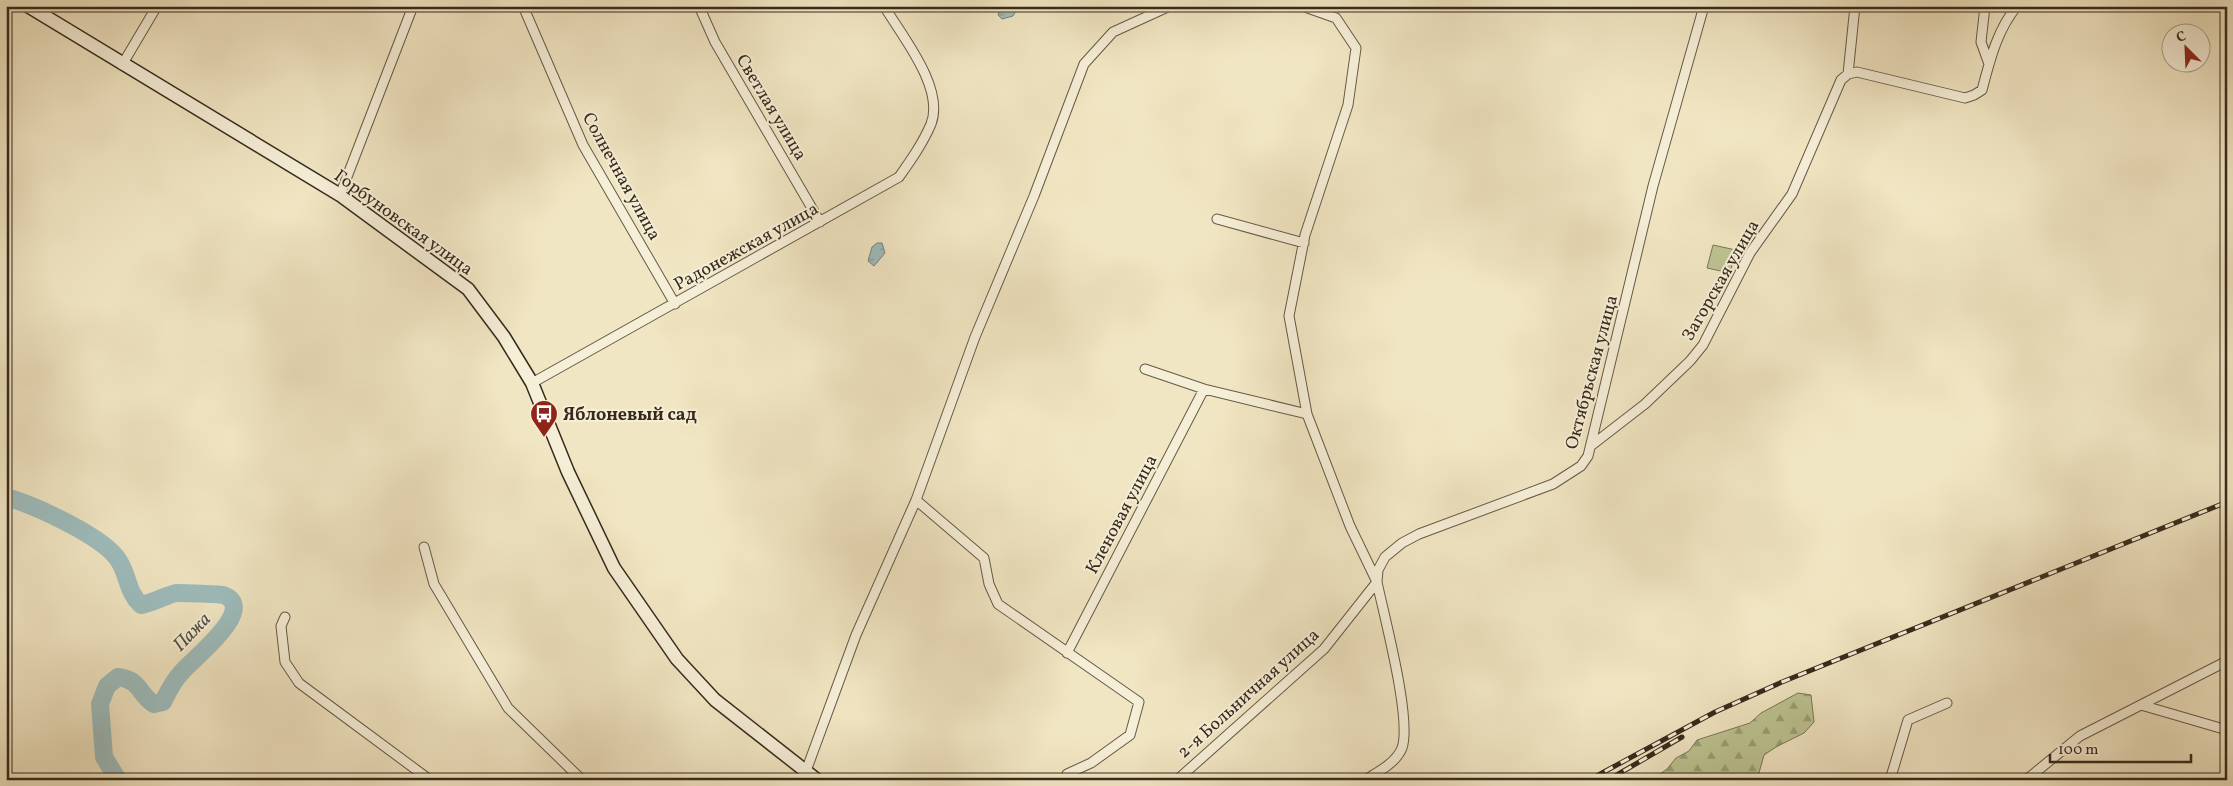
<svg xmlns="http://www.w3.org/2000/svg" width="2233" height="786" viewBox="0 0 2233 786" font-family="Vollkorn,serif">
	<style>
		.forest { fill: url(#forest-firs); stroke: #7a7757 }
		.park { fill: #bdc492; stroke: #7a7757 }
		.water { fill: url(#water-ripples); stroke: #75827d }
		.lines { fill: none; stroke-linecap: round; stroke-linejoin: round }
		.river { stroke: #9ebdbd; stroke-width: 18 }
		.street-casing { stroke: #665946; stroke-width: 11 }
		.secondary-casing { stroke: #372a1c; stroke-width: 15 }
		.street { stroke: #f6efd8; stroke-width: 9 }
		.secondary { stroke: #f6efd8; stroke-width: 12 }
		.rail-casing { stroke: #372a1c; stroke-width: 5 }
		.rail { stroke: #f6efd8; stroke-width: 3; stroke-dasharray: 9; stroke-linecap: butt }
		.labels { text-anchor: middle; stroke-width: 4; stroke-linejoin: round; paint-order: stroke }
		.street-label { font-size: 18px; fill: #372a1c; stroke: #f6efd8 }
		.poi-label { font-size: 18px; font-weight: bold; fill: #372a1c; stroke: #f6efd8; text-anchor: start }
		.water-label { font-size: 19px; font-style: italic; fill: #514f44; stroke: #f6efd8 }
	</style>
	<defs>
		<pattern id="forest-firs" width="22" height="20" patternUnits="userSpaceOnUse" patternTransform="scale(1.25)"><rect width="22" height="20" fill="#bdc492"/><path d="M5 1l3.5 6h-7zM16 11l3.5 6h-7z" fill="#9a9f76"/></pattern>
		<pattern id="water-ripples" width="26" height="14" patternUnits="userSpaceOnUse" patternTransform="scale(1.25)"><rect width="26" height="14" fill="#9ebdbd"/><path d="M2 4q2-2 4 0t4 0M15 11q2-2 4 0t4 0" fill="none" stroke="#829a99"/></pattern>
	</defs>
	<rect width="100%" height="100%" fill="#f1e6c3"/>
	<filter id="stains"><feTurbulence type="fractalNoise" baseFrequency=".004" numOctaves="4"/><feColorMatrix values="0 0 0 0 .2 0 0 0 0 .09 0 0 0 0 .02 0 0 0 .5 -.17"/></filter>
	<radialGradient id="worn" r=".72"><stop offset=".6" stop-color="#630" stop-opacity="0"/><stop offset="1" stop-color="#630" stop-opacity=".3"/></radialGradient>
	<path class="forest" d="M1798,693L1811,695L1814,722L1804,733L1776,747L1764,755L1757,780H1652L1667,769L1676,758L1689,751L1697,740L1750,723L1761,713Z"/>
	<path class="park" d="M1713,245L1736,250L1730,273L1707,268Z"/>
	<path class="water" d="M1006,6H1019L1013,16L1002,19L998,15L999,11Z
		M877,243H882L885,253L874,266L868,261L872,247Z"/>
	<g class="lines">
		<path class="river" d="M6,497C34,505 105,537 119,561C129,577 127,592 141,605C153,603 171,593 177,593C183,593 220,594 223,595C260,608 191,660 181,673C173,681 168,692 163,702L154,704C138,694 141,680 118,677L107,686L100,704L104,757L118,780"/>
		<defs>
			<path id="street" d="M523,6L583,145L675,304
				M699,6L715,42L820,222
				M1985,6L1981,42L1989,64
				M122,65L157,6
				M1848,74L1855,6
				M340,195L413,6
				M1217,219L1304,243
				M1145,369L1204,389L1307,414
				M532,383L899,177C911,160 923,143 931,124C945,88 902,36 884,6
				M1592,445L1645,404L1690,361L1703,345L1750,253L1792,194L1841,80L1848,74L1857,72L1965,98L1974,95L1982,90C1990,60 1997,30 2017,6
				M916,500L984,558L989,584L998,604L1139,702L1130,735L1091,763L1067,774
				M424,547L434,584L508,708L582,780
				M285,617L281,626L285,662L299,683L430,780
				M1067,653L1204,389
				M2141,705L2227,730
				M806,771L856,635L916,500L975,337L1034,196L1084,64L1113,32L1170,6
				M1177,780L1324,649L1377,582L1350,526L1307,414L1289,316L1305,235L1348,105L1356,48L1336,18L1302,6
				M1365,780C1378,772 1396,763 1402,748C1412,719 1384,616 1377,582L1378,570L1385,557L1402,543L1419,534L1553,484L1581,466L1588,456L1653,186L1704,6
				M1890,780L1908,720L1947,703
				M2026,780L2080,736L2227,661"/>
			<path id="secondary" d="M28,6L340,195L468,289L504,337L532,383L568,472L614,568L677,659L715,700L817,780"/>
		</defs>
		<use href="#street" class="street-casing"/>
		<use href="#secondary" class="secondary-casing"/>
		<use href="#street" class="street"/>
		<use href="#secondary" class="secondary"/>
		<defs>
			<path id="rail" d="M1589,780L1715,712L1782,682L2227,502
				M1608,780L1682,737"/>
		</defs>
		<use href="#rail" class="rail-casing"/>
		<use href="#rail" class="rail"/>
	</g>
	<defs>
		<symbol id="bus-pin" viewBox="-11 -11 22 30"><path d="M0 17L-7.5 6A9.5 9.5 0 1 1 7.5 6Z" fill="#8f2418" stroke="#f6efd8"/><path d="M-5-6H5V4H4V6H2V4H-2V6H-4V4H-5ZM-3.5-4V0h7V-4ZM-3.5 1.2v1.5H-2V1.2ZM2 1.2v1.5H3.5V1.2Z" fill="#fff"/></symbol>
	</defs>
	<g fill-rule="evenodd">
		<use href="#bus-pin" x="528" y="398" width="32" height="43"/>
	</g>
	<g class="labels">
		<g class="street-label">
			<text transform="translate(772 107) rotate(59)" y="6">Светлая улица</text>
			<text transform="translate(622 176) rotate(61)" y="6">Солнечная улица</text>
			<text transform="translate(404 222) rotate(36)" y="6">Горбуновская улица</text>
			<text transform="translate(746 246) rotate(-29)" y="6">Радонежская улица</text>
			<text transform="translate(1720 280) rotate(-60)" y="6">Загорская улица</text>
			<text transform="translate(1591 372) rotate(-75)" y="6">Октябрьская улица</text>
			<text transform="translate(1121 514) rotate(-62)" y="6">Кленовая улица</text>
			<text transform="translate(1248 693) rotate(-42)" y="6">2-я Больничная улица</text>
		</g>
		<g class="poi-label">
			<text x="563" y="420">Яблоневый сад</text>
		</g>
		<g class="water-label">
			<text transform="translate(191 631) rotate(-46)" y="7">Пажа</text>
		</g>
	</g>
	<rect width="2233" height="786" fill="none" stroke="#f1e6c3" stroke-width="25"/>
	<rect x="8" y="8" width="2218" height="771" fill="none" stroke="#372a1c" stroke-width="2.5"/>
	<rect x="12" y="12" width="2208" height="761" fill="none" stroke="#372a1c"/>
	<g transform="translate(2186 48) rotate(336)"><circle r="24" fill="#f6efd8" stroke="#aaa08d"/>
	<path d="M0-4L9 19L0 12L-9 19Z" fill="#8f2418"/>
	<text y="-8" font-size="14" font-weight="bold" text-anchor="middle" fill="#372a1c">С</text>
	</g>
	<path d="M2050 754v8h141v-8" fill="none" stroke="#372a1c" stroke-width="2.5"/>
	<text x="2058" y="754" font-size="15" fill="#372a1c" stroke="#f6efd8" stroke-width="4" paint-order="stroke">100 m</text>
	<rect width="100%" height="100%" filter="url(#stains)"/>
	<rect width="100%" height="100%" fill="url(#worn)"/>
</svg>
